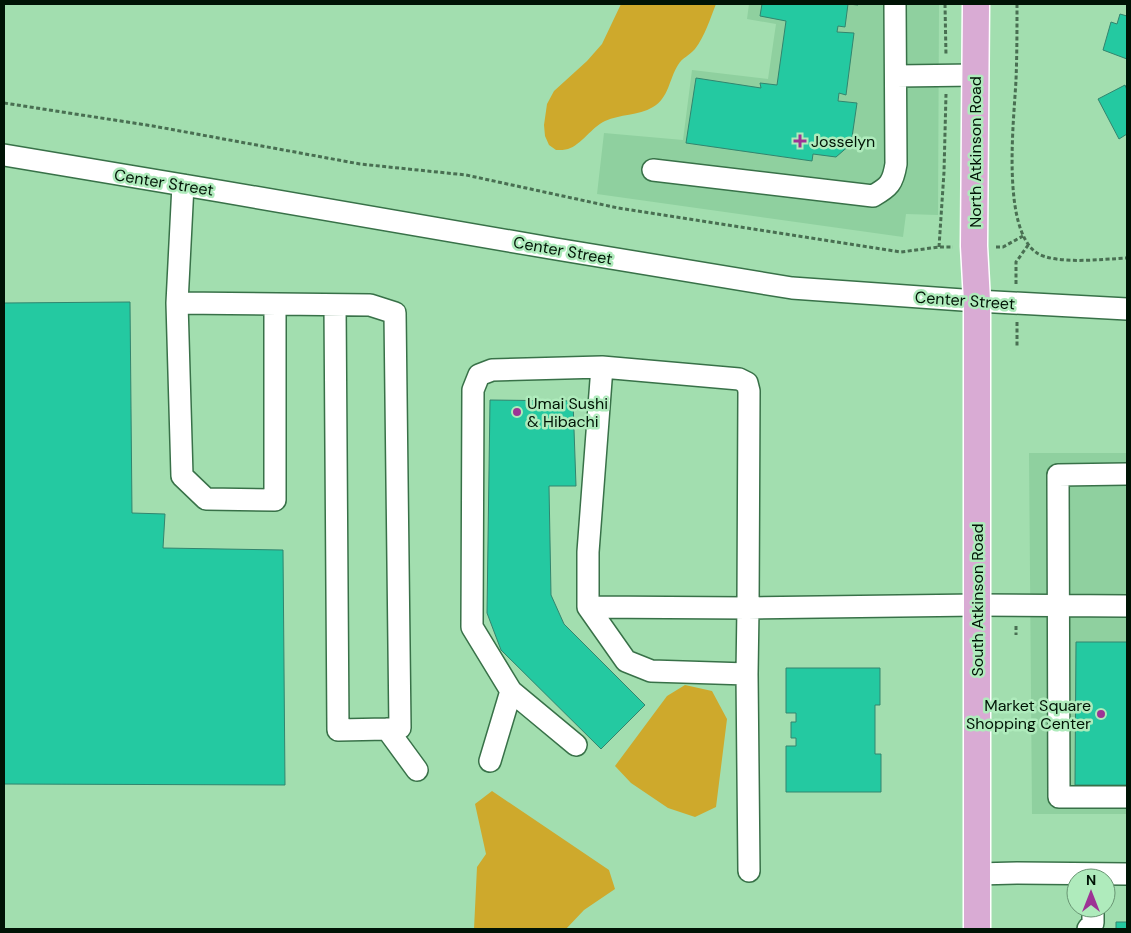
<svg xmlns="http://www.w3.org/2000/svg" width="1131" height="933" viewBox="0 0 1131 933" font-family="'DM Sans',sans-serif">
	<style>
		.built { fill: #8fd09f }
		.water { fill: #cea92c }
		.building { fill: #24c9a1; stroke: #32856e }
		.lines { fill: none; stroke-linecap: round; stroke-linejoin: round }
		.minor-casing { stroke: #387148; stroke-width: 24 }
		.major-casing { stroke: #fff; stroke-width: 29 }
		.path { stroke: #496f52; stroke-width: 3; stroke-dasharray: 4 2.5; stroke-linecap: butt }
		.minor { stroke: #fff; stroke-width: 21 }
		.major { stroke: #d9abd4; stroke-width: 26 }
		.poi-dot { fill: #9d3395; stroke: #afebbc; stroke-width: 2 }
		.labels { text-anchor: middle; stroke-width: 5; stroke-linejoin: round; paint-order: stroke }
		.poi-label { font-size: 16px; fill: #001305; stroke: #afebbc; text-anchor: start }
		.street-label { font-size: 16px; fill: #001305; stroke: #afebbc }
	</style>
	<rect width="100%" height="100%" fill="#a2deaf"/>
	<path class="built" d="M749,4H939L938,215L906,214L903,237L597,194L604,133L683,140L692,70L768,79L776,24L747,19Z
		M1029,453H1127V814H1032Z"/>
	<path class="water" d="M621,4H716C710,19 705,36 695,49C689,56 683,57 678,65C669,79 669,98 653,107C638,116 620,114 605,121C592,127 581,145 568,149C565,150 560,150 556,150L549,145L545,136L544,125L547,104L554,91L587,61L602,44Z
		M685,685L712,691L727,719L716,807L695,817L668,808L631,783L615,766L667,696Z
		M492,791L609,870L615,889L584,910L566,929H474L477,867L486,854L475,804Z"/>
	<path class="building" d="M762,4H859L858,5L848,4L845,27L838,26L837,32L854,33L846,95L839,93L838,101L857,103L851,144L836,157L813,154L812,161L686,143L696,78L761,88L760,83L777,85L786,21L760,16Z
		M1120,14L1127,16V59L1103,50L1111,22L1117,24Z
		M1125,85L1127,90V134L1119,139L1098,99Z
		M130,302L132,513L165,514L163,548L283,550L285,785L4,784V303Z
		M490,400L573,401L576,486H549L551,595L564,624L645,705L601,749L501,650L487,613Z
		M1076,642H1127V785H1075Z
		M786,668H880V705H875V754H881V792H786V746H796V738H791V722H796V713H786Z
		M1116,922H1127V929H1116Z"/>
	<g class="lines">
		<defs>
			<path id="minor" d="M896,76L976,75
				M4,155L219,191L556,249L792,288L977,301L1127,309
				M653,170L873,196C889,187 893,183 896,164L895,4
				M183,185L177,303L370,305L395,313L400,728L387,729L417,770
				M177,303L182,476L206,499L275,500V304
				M335,305L338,730L387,729
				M602,367L739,379L747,383L749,391L748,608L977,605L1127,606
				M1127,474L1058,475L1059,797H1127
				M588,607L748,608L747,674
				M511,691L576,745
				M490,761L511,691L472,627L473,390L479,375L492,370L602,367L588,552V607L626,661L651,671L747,674L749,871
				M977,874L1017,873L1127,874
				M1088,929L1093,923V908"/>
			<path id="major" d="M976,4L974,246L977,301V929"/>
		</defs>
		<use href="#minor" class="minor-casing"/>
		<use href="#major" class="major-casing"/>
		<path class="path" d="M945,4L946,56
			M1017,4C1017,29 1017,55 1016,80C1014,120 1001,229 1037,253C1056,265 1104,259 1127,258
			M4,103L153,126L360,164L466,175L618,208L901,252L939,247H953
			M939,247L944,172L946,94
			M996,247H1003L1023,236
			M1016,284V262L1029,244
			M1017,322V347
			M1016,626V635"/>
		<use href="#minor" class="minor"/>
		<use href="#major" class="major"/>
	</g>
	<g class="poi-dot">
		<path d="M797.5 133.5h5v5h5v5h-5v5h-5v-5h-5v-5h5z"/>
		<circle cx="517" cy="412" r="5"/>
		<circle cx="1101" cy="714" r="5"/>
	</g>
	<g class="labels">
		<g class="poi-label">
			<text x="811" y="147">Josselyn</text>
			<text x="527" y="409">Umai Sushi<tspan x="527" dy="18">&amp; Hibachi</tspan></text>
			<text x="1091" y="711" text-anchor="end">Market Square<tspan x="1091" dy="18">Shopping Center</tspan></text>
		</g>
		<g class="street-label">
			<text transform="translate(975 152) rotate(-90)" y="6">North Atkinson Road</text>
			<text transform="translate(164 182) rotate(9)" y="6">Center Street</text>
			<text transform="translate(563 250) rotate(10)" y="6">Center Street</text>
			<text transform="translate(965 300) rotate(4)" y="6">Center Street</text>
			<text transform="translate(977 600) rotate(-90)" y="6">South Atkinson Road</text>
		</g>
	</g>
	<rect width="1131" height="933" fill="none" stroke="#001305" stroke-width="10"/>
	<g transform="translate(1091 893)"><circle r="24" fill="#afebbc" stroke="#699573"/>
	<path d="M0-4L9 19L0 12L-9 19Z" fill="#9d3395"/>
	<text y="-8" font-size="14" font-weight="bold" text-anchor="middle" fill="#001305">N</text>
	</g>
</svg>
